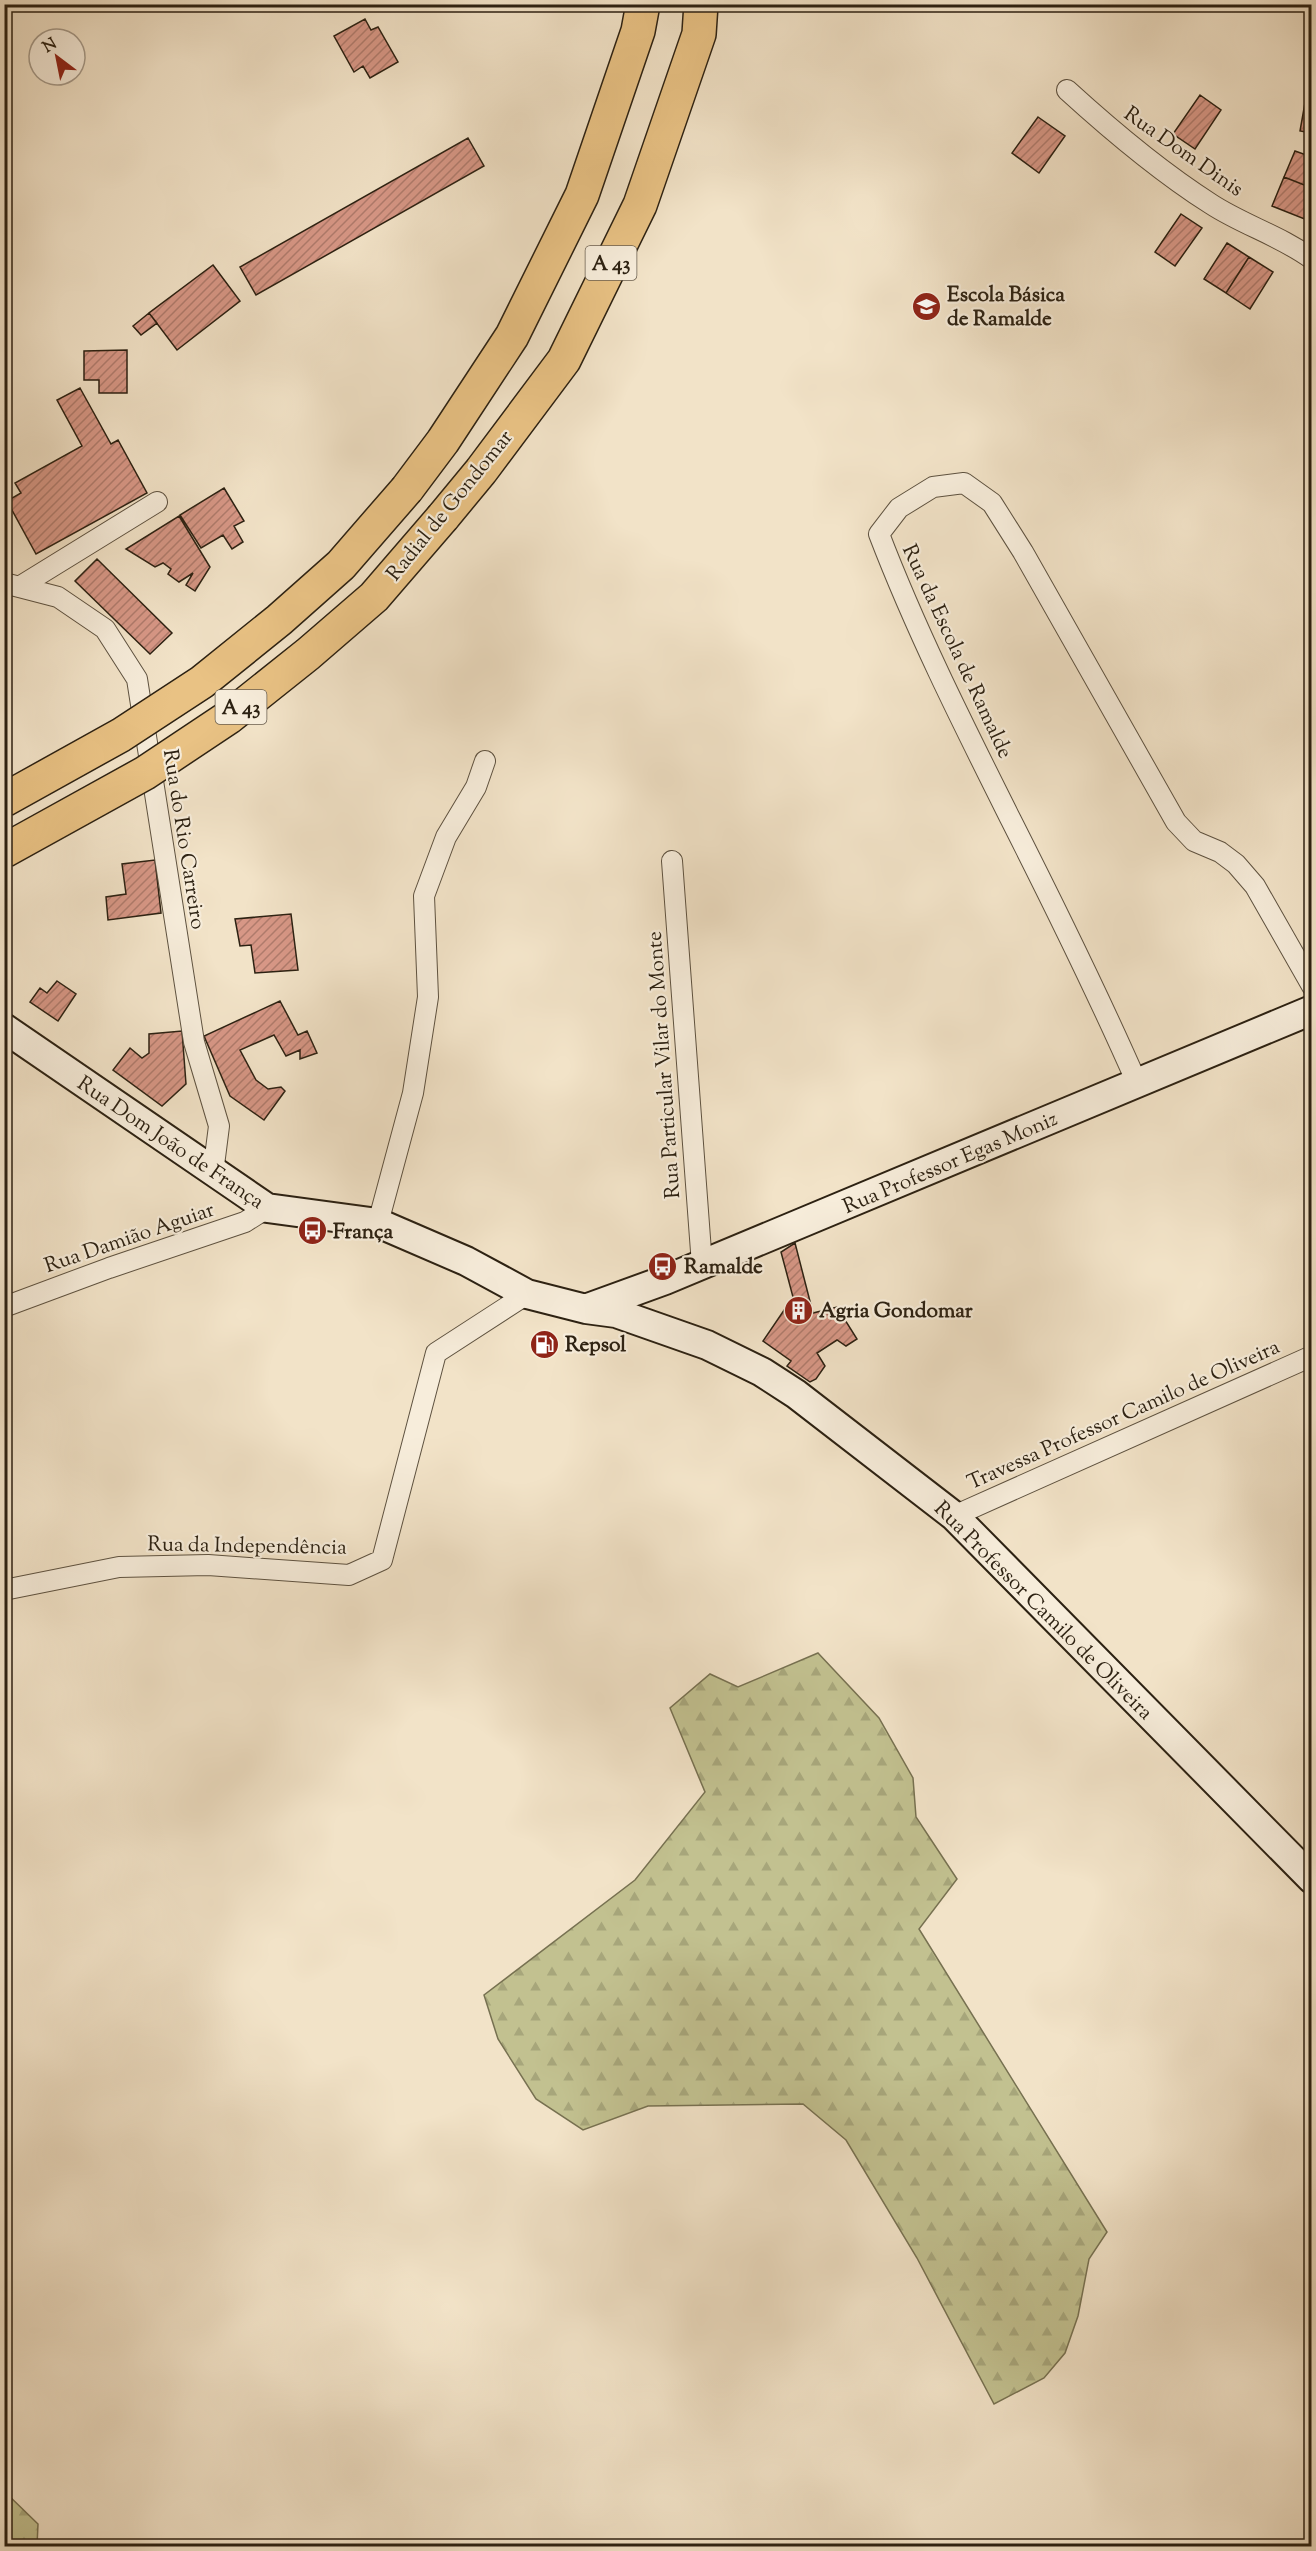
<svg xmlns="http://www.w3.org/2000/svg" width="1316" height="2551" viewBox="0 0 1316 2551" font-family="'Sorts Mill Goudy',serif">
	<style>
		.forest { fill: url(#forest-firs); stroke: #777151; stroke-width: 1.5 }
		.building { fill: url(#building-hatch); stroke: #2c2112; stroke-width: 1.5 }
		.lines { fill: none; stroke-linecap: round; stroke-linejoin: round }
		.street-casing { stroke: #5e5240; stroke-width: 22 }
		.secondary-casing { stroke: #2c2112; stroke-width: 32 }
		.highway-casing { stroke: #2c2112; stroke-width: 36 }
		.street { stroke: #f7eddb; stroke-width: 20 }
		.secondary { stroke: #f7eddb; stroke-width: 28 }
		.highway { stroke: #e9c284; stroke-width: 33 }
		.highway-bridge-casing { stroke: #2c2112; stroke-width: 36; stroke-linecap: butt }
		.highway-bridge { stroke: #e9c284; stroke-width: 33 }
		.labels { text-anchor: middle; stroke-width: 4.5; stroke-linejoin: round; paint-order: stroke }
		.shield { fill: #f7eddb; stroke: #695e4e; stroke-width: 1.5 }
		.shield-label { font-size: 20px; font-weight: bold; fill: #2c2112 }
		.street-label { font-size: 21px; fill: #2c2112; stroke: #f7eddb }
		.poi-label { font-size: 21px; font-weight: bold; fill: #2c2112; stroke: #f7eddb; text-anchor: start }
	</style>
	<defs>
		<pattern id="forest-firs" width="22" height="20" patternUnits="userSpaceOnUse" patternTransform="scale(1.5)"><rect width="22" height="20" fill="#c2c190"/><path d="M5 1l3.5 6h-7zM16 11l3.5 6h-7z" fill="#a7a67b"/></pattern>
		<pattern id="building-hatch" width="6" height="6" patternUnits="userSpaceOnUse" patternTransform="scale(1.5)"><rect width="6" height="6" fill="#d79786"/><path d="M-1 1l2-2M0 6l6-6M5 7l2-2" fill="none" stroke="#af7b6c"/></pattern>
	</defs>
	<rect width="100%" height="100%" fill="#f2e3c8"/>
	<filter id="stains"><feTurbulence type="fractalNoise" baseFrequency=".00333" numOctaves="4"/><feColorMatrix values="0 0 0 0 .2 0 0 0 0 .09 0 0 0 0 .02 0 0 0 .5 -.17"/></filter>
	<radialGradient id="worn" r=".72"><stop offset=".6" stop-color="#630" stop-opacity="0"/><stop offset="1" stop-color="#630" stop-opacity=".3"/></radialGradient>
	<path class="forest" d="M818,1653L879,1718L913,1778L916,1817L957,1879L919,1929L1107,2232L1089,2259L1078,2316L1065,2353L1044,2378L994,2404L917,2258L846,2140L803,2104L648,2106L583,2130L536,2099L498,2039L484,1995L635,1880L705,1792L670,1708L710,1674L738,1687Z
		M4,2491L38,2524L37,2546H5Z"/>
	<path class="building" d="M365,19L371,30L378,27L398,62L370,78L363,66L354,72L334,36Z
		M1200,95L1221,110L1195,149L1173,134Z
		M1306,97L1312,98V133L1300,131Z
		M1038,117L1065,136L1039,173L1012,153Z
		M468,138L484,166L256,295L240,267Z
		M1295,151L1312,157V188L1284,177Z
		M1284,177L1312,188V222L1272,206Z
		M1181,214L1202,228L1175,266L1155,252Z
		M1227,243L1249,257L1226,293L1204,279Z
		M1249,257L1273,272L1250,309L1226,293Z
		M213,265L240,301L177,350L149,313Z
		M149,313L157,323L141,335L133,326Z
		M127,350V393H99V380H84V351Z
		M80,388L111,444L118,440L147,493L36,554L7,501L21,493L15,483L82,446L57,400Z
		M224,488L244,521L234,526L243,542L232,549L223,535L201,548L180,515Z
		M179,516L210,567L195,591L186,585L193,573L179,582L168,574L171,569L163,563L155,567L126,549Z
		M97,559L172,633L150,654L75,581Z
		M155,860L161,913L108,920L106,897L126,894L122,864Z
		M291,914L298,970L255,973L251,945L240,946L235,919Z
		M57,981L76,994L58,1021L30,1002L40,988L47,993Z
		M280,1001L298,1035L307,1031L317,1053L300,1059V1050L286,1056L274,1035L240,1050L256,1080L268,1089L281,1087L285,1091L264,1120L230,1096L204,1036Z
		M182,1031L186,1084L162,1106L113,1070L130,1048L142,1058L149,1053V1034Z
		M795,1243L813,1313L837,1307L857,1339L846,1346L837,1340L817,1353L825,1366L816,1379L810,1382L787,1366L791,1361L763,1341L793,1297L781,1252Z"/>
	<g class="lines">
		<defs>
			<path id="street" d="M1067,90C1112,131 1159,171 1211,204C1243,225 1281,236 1312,259
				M4,583L58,597L105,629L137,679L194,1042L219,1126L213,1173
				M19,587L157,502
				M672,861L702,1265
				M1137,1083C1098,994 1055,907 1011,820C964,726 917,633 879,534L899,508L933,487L964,483L992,503L1023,552L1176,822L1194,841L1220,852L1236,864L1255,886L1312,986
				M378,1223L413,1093L428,997L424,896L446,837L476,787L485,761
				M4,1307L109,1268L245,1222L267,1208
				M954,1516L1312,1356
				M4,1590L119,1567L208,1565L349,1575L382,1560L436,1353L527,1294"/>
			<path id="secondary" d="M4,1028L267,1208L378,1223L466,1261L527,1294L586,1309L616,1313L707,1345L762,1372L796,1394L954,1516L1312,1879
				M588,1308L665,1280L1312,1010"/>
			<path id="highway" d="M407,489L443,441L512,336L582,195L638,31L643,4
				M443,517L481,471L564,360L640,205L699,34L701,4"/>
		</defs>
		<use href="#street" class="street-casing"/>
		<use href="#secondary" class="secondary-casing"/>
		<use href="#highway" class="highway-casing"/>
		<use href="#street" class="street"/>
		<use href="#secondary" class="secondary"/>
		<use href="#highway" class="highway"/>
		<defs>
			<path id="highway-bridge" d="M4,800L121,735L202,682L279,620L341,565L407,489
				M4,851L145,773L229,717L308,654L374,597L443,517"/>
		</defs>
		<use href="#highway-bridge" class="highway-bridge-casing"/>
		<use href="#highway-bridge" class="highway-bridge"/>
	</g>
	<defs>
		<symbol id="school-disc" viewBox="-11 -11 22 22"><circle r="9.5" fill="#8f2418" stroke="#f7eddb"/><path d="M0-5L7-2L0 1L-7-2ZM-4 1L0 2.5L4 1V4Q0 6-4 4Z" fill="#fff"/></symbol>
		<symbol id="bus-disc" viewBox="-11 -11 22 22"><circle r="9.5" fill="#8f2418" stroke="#f7eddb"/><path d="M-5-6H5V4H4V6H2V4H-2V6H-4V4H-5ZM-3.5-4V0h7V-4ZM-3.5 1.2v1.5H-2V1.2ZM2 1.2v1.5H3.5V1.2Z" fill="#fff"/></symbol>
		<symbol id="building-disc" viewBox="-11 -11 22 22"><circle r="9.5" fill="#8f2418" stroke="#f7eddb"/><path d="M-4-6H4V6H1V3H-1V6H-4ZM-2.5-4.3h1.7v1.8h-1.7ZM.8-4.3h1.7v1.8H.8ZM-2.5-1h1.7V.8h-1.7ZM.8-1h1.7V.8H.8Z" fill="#fff"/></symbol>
		<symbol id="fuel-disc" viewBox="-11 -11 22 22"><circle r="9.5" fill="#8f2418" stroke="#f7eddb"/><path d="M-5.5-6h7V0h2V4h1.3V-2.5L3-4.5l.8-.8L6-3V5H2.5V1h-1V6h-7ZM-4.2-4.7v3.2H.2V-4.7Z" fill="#fff"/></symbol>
	</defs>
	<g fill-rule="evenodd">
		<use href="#school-disc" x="910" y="290" width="33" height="33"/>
		<use href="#bus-disc" x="296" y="1214" width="33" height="33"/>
		<use href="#bus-disc" x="646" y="1250" width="33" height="33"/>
		<use href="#building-disc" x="782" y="1294" width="33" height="33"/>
		<use href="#fuel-disc" x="528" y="1328" width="33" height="33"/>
	</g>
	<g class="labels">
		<g class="shield">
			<rect x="585.5" y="246" width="51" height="34" rx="4.5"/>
			<rect x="215.5" y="690" width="51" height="34" rx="4.5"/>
		</g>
		<g class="shield-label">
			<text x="611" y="270">A 43</text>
			<text x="241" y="714">A 43</text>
		</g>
		<g class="street-label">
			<text transform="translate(1184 151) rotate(35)" y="7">Rua Dom Dinis</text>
			<text transform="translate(449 505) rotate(-51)" y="7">Radial de Gondomar</text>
			<text transform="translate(958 651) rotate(65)" y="7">Rua da Escola de Ramalde</text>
			<text transform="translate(185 839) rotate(81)" y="7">Rua do Rio Carreiro</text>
			<text transform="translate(663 1065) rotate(-94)" y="7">Rua Particular Vilar do Monte</text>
			<text transform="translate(171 1142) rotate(34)" y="7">Rua Dom João de França</text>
			<text transform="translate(950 1162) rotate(-23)" y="7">Rua Professor Egas Moniz</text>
			<text transform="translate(129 1237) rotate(-19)" y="7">Rua Damião Aguiar</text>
			<text transform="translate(1123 1414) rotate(-24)" y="7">Travessa Professor Camilo de Oliveira</text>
			<text transform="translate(247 1545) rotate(1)" y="7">Rua da Independência</text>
			<text transform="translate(1044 1610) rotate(45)" y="7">Rua Professor Camilo de Oliveira</text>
		</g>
		<g class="poi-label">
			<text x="947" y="301">Escola Básica<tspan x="947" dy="24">de Ramalde</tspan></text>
			<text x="333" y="1238">França</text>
			<text x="684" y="1273">Ramalde</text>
			<text x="819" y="1317">Agria Gondomar</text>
			<text x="565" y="1351">Repsol</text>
		</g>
	</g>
	<rect width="1316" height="2551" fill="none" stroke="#f2e3c8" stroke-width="24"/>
	<rect x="6" y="6" width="1304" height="2539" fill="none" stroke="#2c2112" stroke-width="3"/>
	<rect x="12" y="12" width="1292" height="2527" fill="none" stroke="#2c2112" stroke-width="1.5"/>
	<g transform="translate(57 57) rotate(328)"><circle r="28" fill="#f7eddb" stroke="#a69b8b" stroke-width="1.5"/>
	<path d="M0-4.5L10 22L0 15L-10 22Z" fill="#8f2418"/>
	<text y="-9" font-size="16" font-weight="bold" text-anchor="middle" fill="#2c2112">N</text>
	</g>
	<rect width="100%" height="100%" filter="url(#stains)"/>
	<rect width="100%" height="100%" fill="url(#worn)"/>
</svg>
